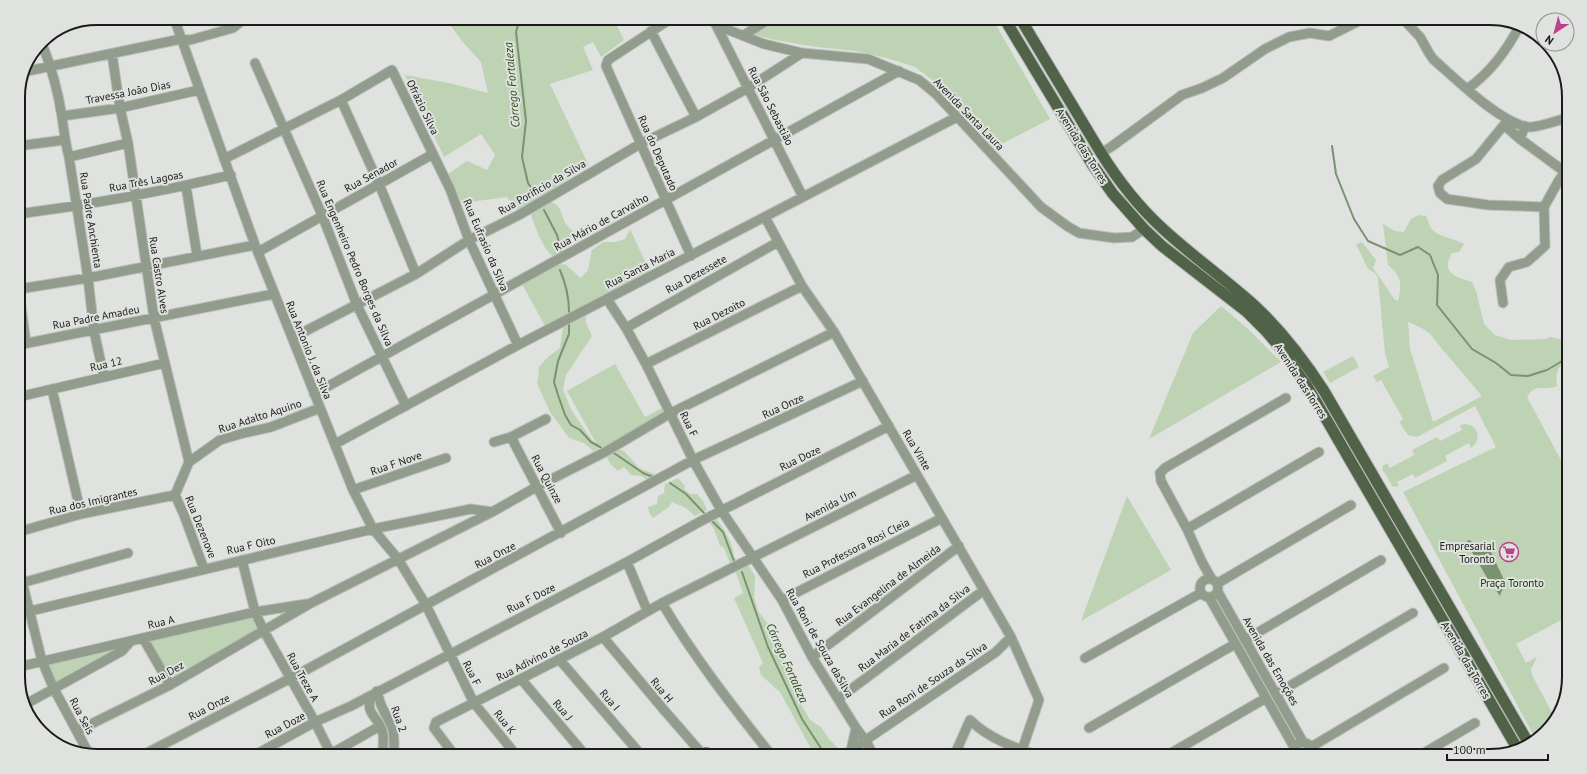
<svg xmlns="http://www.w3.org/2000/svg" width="1587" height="774" viewBox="0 0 1587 774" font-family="'PT Sans',sans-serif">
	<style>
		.green { fill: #bdd3b4; fill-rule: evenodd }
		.water { fill: #7a9270 }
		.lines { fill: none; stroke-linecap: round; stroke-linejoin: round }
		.stream { stroke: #7a9270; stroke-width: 2 }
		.minor-casing { stroke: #bcbebb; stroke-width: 11 }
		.major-casing { stroke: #bcbebb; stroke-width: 13 }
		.minor { stroke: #919c8d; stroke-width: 9 }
		.major { stroke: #506348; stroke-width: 11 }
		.labels { text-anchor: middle; stroke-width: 4; stroke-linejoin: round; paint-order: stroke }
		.street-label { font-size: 11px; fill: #1a1b1a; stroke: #dfe2de }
		.poi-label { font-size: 11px; fill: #1a1b1a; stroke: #dfe2de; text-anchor: end }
		.park-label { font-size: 11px; fill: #113200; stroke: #dfe2de }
		.water-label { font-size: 12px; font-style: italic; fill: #294a18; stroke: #dfe2de }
		.rim { fill: none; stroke: #1a1b1a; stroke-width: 2 }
	</style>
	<rect width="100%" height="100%" fill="#dfe2de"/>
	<path class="green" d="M445,18H595L598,21L606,18H613L624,40L601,57L593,42L583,47L593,70L550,84L589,166L518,211L507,197L462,203L448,174L467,161L487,170L495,155L481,134L444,157L405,75L449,83L488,93L481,62L462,41Z
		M780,18H992L1050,119L994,148L948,92L915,67L890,59L856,51L816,47L770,39L754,34Z
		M550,201C563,207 560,214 566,224C568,227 571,229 573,231L566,247L553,257C541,246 536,227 530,213Z
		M1419,215L1426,216C1428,220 1429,225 1431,228C1437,237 1454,238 1464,244L1459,252L1452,253C1440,273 1456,277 1472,282L1476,291L1484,324L1495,335L1511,340L1546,339L1550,337L1563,340L1569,337V360C1557,365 1555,375 1557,386C1543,392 1536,382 1527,397L1569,475V616L1516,644L1526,663L1537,657L1531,669L1532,675L1555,718L1536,740L1403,492L1496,447L1475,406L1417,437L1408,435L1399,422L1403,419L1381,380L1377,382L1373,376L1389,367L1385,354L1378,278L1375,273L1368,269L1356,244L1362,242L1376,260L1373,268L1395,300L1398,301C1402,285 1402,276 1388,265L1383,224L1395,231L1404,232L1411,219ZM1408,322C1422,328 1429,330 1437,343L1482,396L1433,422L1410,349Z
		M630,229L650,272L545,326L522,284L557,265L565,264L581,278L588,270L592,250L603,242H615L625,239Z
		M1221,306L1247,328L1281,362L1149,439L1193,333Z
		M586,314V323L592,336L566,375L563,390L572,411L592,440L596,443L567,391L615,364L645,417L664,407L666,410L664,413L605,447L598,444L602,447L593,451L584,443L569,438L550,412L537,383L539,373L538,368L548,357L560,348L563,327Z
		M1353,356L1359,367L1330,383L1323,372Z
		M1465,424C1478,425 1483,440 1471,448L1469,443L1445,456L1447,461L1415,478L1413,474L1397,482L1399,486L1393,487L1382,469L1383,466L1387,463L1390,468L1414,455L1412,450L1437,437L1440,441L1462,430L1460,425Z
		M617,449L624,451L639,468L660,476L649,483L642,476L631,475L624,467L618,471L611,465L606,456Z
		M678,478L685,486L684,489L690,494H697L703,501L707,510L695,516L686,508L672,502L669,507L653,518L650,514L648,507L657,504L658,496L664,493L665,484Z
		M1127,496L1171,570L1081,621Z
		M716,518C724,529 734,544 734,557L739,562L731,566L724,548L720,546L714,529L709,522Z
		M748,565L755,576L754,597L758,611L767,623L771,635L780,649L784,663L793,675L797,697L810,720L821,727L829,739L838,748L830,756H815L780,692L761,675L759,668L763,663L734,598L743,593L735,570Z
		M253,615L260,630L172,680L149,641Z
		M124,647L56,684L47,662Z"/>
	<path class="water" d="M1469,540L1491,552L1505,582L1500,596L1489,581L1466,542Z"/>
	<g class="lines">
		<path class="stream" d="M520,18L516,32L526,121L522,157L528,183L537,196
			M1332,146L1336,174L1354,219L1368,241L1400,255L1418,247L1430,255L1438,275L1437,305L1472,349L1496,363L1511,375L1528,376L1547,370L1569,357
			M544,210L557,235L561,251
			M560,270C566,284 569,297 569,312
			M569,322V334L558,361L554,382L558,395L565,415L571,425L580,430L591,442L604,449
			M614,453L643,473L653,477
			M670,483L686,494L705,514
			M712,521L723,532L734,561
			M742,572L768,647L802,719L826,756
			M703,748H708L719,756
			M650,752L669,750L693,749
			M623,756L633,751"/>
		<defs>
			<path id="minor" d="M174,18L255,245L353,490L373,529L398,559L426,605L474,703L517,756
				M672,18L608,60L606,66L691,256
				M713,18L716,25L764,44L802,53L868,59L919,80L936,94L1041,207L1067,226L1079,233L1114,238L1132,237L1144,229
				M1400,18L1403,19L1420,37L1429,53L1433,59C1456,79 1498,121 1527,127C1536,128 1560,120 1569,117
				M716,25L803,197
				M651,31L696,117
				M744,35L771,18
				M41,41C51,66 58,90 62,117C64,130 65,143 69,157L88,278L94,331L104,377
				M112,54L120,108L128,143L154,318L189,462L175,495
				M255,63L322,215L357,305L406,406
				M23,72L181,39L190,40L233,28L245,18
				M1467,89C1490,73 1507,50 1520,25
				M341,100L379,184L416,274
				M62,116L120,108L199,90
				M1508,120L1476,159L1442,180L1438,186L1440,193L1447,199L1488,205L1544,207
				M1504,125L1520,139
				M18,146L64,140
				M1101,153L1111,147L1182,95L1202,88L1223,78L1265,49L1289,37L1310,33L1329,36L1365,18
				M69,157L128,143
				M224,159L341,100L392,70L450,189L469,240L518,345
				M186,186L197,255
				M18,214C90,205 160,192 231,175
				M765,217L802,286L834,332L1011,637L1039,700L1020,756
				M258,252L433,154
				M18,285L26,343
				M19,289L88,278L255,245
				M607,299L626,328L646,364L693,460L721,510L782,600L812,657L856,728L866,741L874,756
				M1503,303L1500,280L1509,267L1527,262L1545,246L1544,207L1559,180L1565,172L1520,139L1525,126
				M626,328L778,242
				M292,338L416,274L469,240L519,215L640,144L696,117L748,88L802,53
				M18,345L273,294
				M646,364L802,286
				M52,389L81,514
				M314,394L899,71
				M18,397L165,363
				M511,437L561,533
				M494,442L511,437L546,419
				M335,444L518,345L957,117
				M189,462L220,440L244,433L271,427L320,408
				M353,490L446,458
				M175,495L184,515L204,569
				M1187,529L1319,452
				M18,532L81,514L175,495
				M242,560L255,612L264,631L315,722L331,754
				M627,562L647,610
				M18,565L42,661L54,689L89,754
				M1211,578L1202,562L1187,529L1161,481L1160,473L1165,468L1286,398
				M1200 588a9 9 0 1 1 18 0a9 9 0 1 1-18 0Z
				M1218,583L1351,505
				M18,584L128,553
				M1218,592L1303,742
				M1209,597L1294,747
				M782,600L942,518
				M662,603C694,657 733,707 772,756
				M18,614L373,529L471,509L492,512
				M603,637L664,710L704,756
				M143,638L170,685
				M1245,640L1381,560
				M812,657L959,546
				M1085,658L1201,593
				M559,659L642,756
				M18,667L255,612L306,604
				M521,679L586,756
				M377,691L381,705L393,729L394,741V756
				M1276,694L1413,613
				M372,695C363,715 380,716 383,734C384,741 383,749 382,756
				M838,699L984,590
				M26,704L122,651L131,641
				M1089,728L1235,644
				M77,731L170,685L311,603L492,512L538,486L605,452L671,413L834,332
				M1311,747L1444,668
				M957,749L968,756
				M851,750L996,652L1011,637
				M141,756L291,678L693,460L863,381
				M253,756L315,722L351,706L627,562L701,521L889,426
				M327,756L380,726
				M455,756L434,728L436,722L603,637L662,603L917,475
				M844,756L851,750L856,728
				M954,756L970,720C988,738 1015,748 1039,756
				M1166,756L1266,698
				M1294,756C1289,738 1316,738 1311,756
				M1419,756L1475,723"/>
			<path id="major" d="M1004,18L1092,164L1113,194L1144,229L1162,246L1247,312L1265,330L1278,345L1307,386L1517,748
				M1020,18L1101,153C1118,180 1138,206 1162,228C1191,255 1225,279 1255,306C1282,331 1304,360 1324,391L1529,744"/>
		</defs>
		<use href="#minor" class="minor-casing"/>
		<use href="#major" class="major-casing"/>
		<use href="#minor" class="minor"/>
		<use href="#major" class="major"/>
	</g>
	<defs>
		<symbol id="supermarket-ring" viewBox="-11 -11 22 22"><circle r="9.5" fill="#dfe2de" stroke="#be408d" stroke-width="1.5"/><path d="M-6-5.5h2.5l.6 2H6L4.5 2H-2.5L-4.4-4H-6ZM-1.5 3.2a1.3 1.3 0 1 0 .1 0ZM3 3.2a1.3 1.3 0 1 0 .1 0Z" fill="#be408d"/></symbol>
	</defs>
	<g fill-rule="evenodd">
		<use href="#supermarket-ring" x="1498" y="541" width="22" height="22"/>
	</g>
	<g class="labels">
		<g class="street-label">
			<text transform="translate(128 92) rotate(-11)" y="4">Travessa João Dias</text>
			<text transform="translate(771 106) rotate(63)" y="4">Rua São Sebastião</text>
			<text transform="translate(423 107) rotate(64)" y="4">Ofrázio Silva</text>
			<text transform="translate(969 114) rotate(46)" y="4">Avenida Santa Laura</text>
			<text transform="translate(1082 146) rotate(58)" y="4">Avenida das Torres</text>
			<text transform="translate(658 153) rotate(66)" y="4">Rua do Deputado</text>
			<text transform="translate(371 175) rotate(-29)" y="4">Rua Senador</text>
			<text transform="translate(146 181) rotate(-11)" y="4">Rua Três Lagoas</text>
			<text transform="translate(542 187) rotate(-30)" y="4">Rua Porificio da Silva</text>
			<text transform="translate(91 220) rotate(81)" y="4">Rua Padre Anchienta</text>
			<text transform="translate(601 222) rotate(-29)" y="4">Rua Mário de Carvalho</text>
			<text transform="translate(486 245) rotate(67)" y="4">Rua Eufrasio da Silva</text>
			<text transform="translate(355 263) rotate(67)" y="4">Rua Engenheiro Pedro Borges da Silva</text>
			<text transform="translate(640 268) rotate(-27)" y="4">Rua Santa Maria</text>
			<text transform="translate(696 274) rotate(-29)" y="4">Rua Dezessete</text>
			<text transform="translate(159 275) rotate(81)" y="4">Rua Castro Alves</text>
			<text transform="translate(719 314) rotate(-27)" y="4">Rua Dezoito</text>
			<text transform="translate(96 317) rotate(-11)" y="4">Rua Padre Amadeu</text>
			<text transform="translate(309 350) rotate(68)" y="4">Rua Antonio J. da Silva</text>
			<text transform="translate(106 364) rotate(-13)" y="4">Rua 12</text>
			<text transform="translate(1301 381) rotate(57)" y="4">Avenida das Torres</text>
			<text transform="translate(783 406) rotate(-25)" y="4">Rua Onze</text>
			<text transform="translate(260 416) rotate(-18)" y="4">Rua Adalto Aquino</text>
			<text transform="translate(689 424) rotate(64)" y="4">Rua F</text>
			<text transform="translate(917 450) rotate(60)" y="4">Rua Vinte</text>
			<text transform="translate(800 458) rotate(-26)" y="4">Rua Doze</text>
			<text transform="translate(396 463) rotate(-19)" y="4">Rua F Nove</text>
			<text transform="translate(547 479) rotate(62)" y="4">Rua Quinze</text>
			<text transform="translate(93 501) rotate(-13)" y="4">Rua dos Imigrantes</text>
			<text transform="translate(830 505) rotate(-27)" y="4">Avenida Um</text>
			<text transform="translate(201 527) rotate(68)" y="4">Rua Dezenove</text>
			<text transform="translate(251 545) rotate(-13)" y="4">Rua F Oito</text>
			<text transform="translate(856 548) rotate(-27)" y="4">Rua Professora Rosi Cleia</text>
			<text transform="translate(495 555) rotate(-28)" y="4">Rua Onze</text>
			<text transform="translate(888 585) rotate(-37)" y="4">Rua Evangelina de Almeida</text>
			<text transform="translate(531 598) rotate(-27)" y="4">Rua F Doze</text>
			<text transform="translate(161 622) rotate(-13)" y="4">Rua A</text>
			<text transform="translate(914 628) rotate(-37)" y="4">Rua Maria de Fatima da Silva</text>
			<text transform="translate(820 643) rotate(60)" y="4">Rua Roni de Souza daSilva</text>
			<text transform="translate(542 655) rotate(-27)" y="4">Rua Adivino de Souza</text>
			<text transform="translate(1466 660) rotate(60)" y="4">Avenida das Torres</text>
			<text transform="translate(1271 661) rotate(60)" y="4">Avenida das Emoções</text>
			<text transform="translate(166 673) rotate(-28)" y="4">Rua Dez</text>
			<text transform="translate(472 673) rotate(63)" y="4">Rua F</text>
			<text transform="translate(303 677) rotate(61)" y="4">Rua Treze A</text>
			<text transform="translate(933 680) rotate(-34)" y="4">Rua Roni de Souza da Silva</text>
			<text transform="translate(662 690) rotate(50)" y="4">Rua H</text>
			<text transform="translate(610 700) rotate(49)" y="4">Rua I</text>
			<text transform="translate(209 707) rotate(-27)" y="4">Rua Onze</text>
			<text transform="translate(563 710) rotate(50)" y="4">Rua J</text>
			<text transform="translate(82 716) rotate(62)" y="4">Rua Seis</text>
			<text transform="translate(399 719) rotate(70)" y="4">Rua 2</text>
			<text transform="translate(505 722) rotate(51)" y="4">Rua K</text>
			<text transform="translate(285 725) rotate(-28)" y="4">Rua Doze</text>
		</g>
		<g class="poi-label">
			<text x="1495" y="550">Empresarial<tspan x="1495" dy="13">Toronto</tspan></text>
		</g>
		<g class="park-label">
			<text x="1512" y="587">Praça Toronto</text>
		</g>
		<g class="water-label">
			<text transform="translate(512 85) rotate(-95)" y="4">Córrego Fortaleza</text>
			<text transform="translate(787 663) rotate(66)" y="4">Córrego Fortaleza</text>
		</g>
	</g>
	<path d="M0 0H1587V774H0ZM97 25H1490A72 72 0 0 1 1562 97V677A72 72 0 0 1 1490 749H97A72 72 0 0 1 25 677V97A72 72 0 0 1 97 25Z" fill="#dfe2de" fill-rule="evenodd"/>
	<path class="rim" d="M97 25H1490A72 72 0 0 1 1562 97V677A72 72 0 0 1 1490 749H97A72 72 0 0 1 25 677V97A72 72 0 0 1 97 25Z"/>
	<g transform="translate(1555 32) rotate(216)"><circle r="19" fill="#dfe2de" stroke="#909290"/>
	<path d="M0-3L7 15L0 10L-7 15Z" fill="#be408d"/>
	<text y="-6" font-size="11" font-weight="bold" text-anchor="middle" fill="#1a1b1a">N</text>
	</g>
	<path d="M1447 754v6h101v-6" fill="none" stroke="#1a1b1a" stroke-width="2"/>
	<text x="1453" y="754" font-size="12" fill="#1a1b1a" stroke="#dfe2de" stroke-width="3" paint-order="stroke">100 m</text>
</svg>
